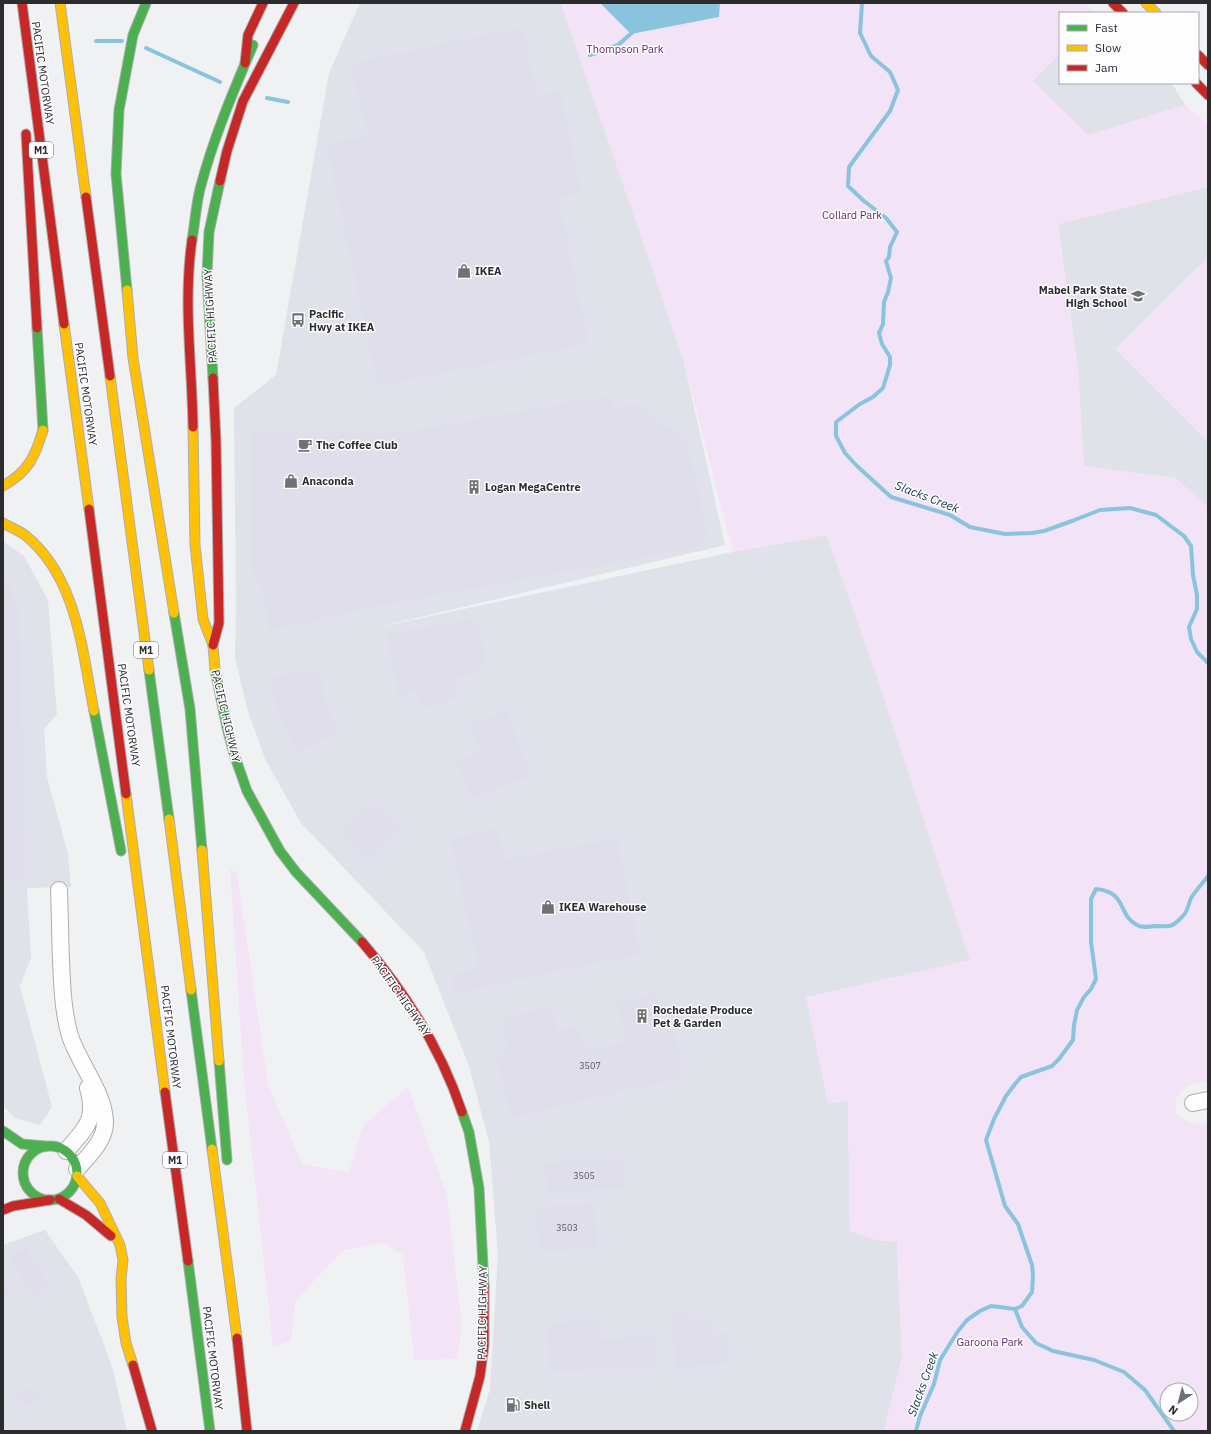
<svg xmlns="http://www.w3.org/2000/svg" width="1211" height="1434" viewBox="0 0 1211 1434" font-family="'IBM Plex Sans',sans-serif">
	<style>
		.built { fill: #e0e2ea }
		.green { fill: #f3e3f7; fill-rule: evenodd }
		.water { fill: #89c3dd }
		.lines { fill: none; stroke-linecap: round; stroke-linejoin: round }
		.stream { stroke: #89c3dd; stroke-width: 4 }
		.building { fill: #e1deeb }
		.street-casing { stroke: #acadae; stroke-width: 18 }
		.fast-casing { stroke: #acadae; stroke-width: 11 }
		.slow-casing { stroke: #acadae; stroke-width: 11 }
		.jam-casing { stroke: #acadae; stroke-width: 11 }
		.street { stroke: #fdfdfd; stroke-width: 16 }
		.fast { stroke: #4caf50; stroke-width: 9 }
		.slow { stroke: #ffc107; stroke-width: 9 }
		.jam { stroke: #c62828; stroke-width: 9 }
		.labels { text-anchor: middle; stroke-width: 3; stroke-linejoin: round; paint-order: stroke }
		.number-label { font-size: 9px; fill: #59585d }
		.shield { fill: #fdfdff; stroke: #6b6b6d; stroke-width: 1 }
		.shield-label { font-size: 10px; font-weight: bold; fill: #2c2c2e }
		.park-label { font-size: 11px; fill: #62286c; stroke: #fdfdff }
		.street-label { font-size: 11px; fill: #2c2c2e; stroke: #fdfdff }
		.poi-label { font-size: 11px; font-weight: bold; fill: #2c2c2e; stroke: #fdfdff; text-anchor: start }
		.water-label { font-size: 12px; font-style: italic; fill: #113746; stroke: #fdfdff }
	</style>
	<rect width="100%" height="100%" fill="#f0f1f3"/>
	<path class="built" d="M360,3H561L683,358L725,545L374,628L733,552L827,535L879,682L970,960L828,1103L848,1101L850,1231L877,1240L897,1242L902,1358L884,1431H477L490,1389L498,1254L489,1142L469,1066L424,952L301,823L265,759L247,708L235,658L236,605L234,408L276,375L329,73Z
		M1060,53V83H1170L1174,87L1185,105L1088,136L1033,81Z
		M1208,187V507L1175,478L1084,467L1078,369L1058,224Z
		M3,541L24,556L48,600L57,714L44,729L47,777L68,854L71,887L27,888L31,958L20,986L52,1107L40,1125L15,1118L3,1106Z
		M45,1230L78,1277L112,1366L127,1431H3V1245Z"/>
	<path class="green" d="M561,3H1084L1096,13H1060V53L1033,81L1088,135L1185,105L1208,125V187L1058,224L1078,369L1084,466L1175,478L1208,507V1082C1190,1082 1185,1086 1175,1101L1176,1114C1188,1123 1194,1125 1208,1123V1431H884L902,1358L897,1242L877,1240L850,1231L848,1101L828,1103L806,997L970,960L879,682L827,535L733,552L683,358ZM1167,1390H1191V1414H1167Z
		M1208,257V436L1205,439L1115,349Z
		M230,869L237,873L268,1084L302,1164L349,1173L363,1126L408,1087L447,1195L462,1327L457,1359L414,1360L403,1255L383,1242L342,1251L296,1300L291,1341L273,1347L244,1080Z"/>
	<path class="water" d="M600,3H720L719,17L631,34Z"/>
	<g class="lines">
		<path class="stream" d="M862,3L860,33L871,56L890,72L898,90L890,111L849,167L848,186L864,201L886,218L897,232L890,247L889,257L886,261L891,278L888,292L884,302L883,324L879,333L882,344L890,357V365L883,388L873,397L860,404L836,422V436L845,453L857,466L891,497L950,515L970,527L1005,534L1032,533L1044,531L1072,521L1100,510L1130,508L1156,515L1184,536L1191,546L1193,575L1197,595V609L1189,627L1191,639L1197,652L1208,663
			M96,41H122
			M146,48L220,82
			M590,55L618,45L635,30
			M267,98L288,102
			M1015,1309L1022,1327L1036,1343L1053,1351L1094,1360L1124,1372L1145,1390L1174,1431
			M916,1431L920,1416L934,1384L940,1360L958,1331L967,1320L980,1311L991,1306L1015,1309L1022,1306L1032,1292L1033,1275L1032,1265L1018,1224L1005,1206L986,1140L994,1119L1006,1096L1015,1084L1021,1077L1052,1066L1059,1059L1073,1040L1074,1025L1077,1010L1084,997L1091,989L1096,979L1091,942V899L1096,889C1128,892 1117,915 1137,925C1143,928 1149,927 1155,926C1170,926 1170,929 1182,917C1188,912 1188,905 1191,898C1196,890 1203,883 1208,876"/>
	</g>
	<path class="building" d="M523,27L537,95L560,90L582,194L558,198L589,343L378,387L326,144L367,136L351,63Z
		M611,395L613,407L636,404L687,441L708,534L700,547L368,608L270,631L259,579L254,580L251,568V430L403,432Z
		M3,575L13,591L19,615L21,657L25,881L3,882Z
		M477,618L486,654L483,655L486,666L474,669L475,674L455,679L459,697L423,709L415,690L399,698L386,634Z
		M320,669L326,704L340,732L297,753L277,714L271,678Z
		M507,711L531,776L471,799L456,761L480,752L469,724Z
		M376,801L402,830L366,862L340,832Z
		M496,828L505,860L617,838L640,954L455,993L451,975L479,969L450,840Z
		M656,993L666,1029L627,1039L617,1003Z
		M551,1006L557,1031L578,1026L585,1051L673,1030L684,1077L511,1118L495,1055L509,1052L501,1018Z
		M622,1158L624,1188L547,1193L545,1163Z
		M595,1203L598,1249L539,1252L536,1207Z
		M26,1248L50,1285L34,1296L9,1258Z
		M8,1281L15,1291L3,1298V1284Z
		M689,1313L690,1320L711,1319L712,1334L727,1333L728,1364L675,1367L672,1314Z
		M600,1321L601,1339L656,1337L658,1367L549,1372L547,1323Z
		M35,1387L39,1392L40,1397L37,1403L35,1401L32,1404L27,1405L23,1403L21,1400L15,1402L14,1395H20L21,1392L25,1388H29L33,1389Z"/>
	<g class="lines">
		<defs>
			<path id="street" d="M59,890C60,914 60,937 61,960C62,985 63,1012 70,1036C79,1064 105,1093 105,1123C105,1141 88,1156 77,1169
				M1193,1103L1208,1100
				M66,1151C86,1128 97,1120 88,1088"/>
			<path id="fast" d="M192,240C195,223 196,205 200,189C213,139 233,92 253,45
				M127,290L116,174L119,110L133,35L146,3
				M37,328L43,430
				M213,378L207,275L209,232L220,181
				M174,613L190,709L202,850
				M149,670L169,819
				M215,670L227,728L235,757L247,791L280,851L296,872L362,942
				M94,711L121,851
				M191,990L212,1149
				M219,1061L227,1160
				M462,1112L469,1132L479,1188L484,1286
				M3,1131L22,1144L45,1146
				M23 1173a27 27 0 1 1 54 0a27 27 0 1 1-54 0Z
				M188,1261L210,1431"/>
			<path id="slow" d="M60,3L86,197
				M1146,3L1156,13
				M127,290L133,358L174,613
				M64,324L89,509
				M110,376L149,670
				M193,427L195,545L203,619L213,645L215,670
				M3,486C28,472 35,457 43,430
				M3,523C10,527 18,530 25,535C77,577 82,650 94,711
				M126,794L165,1092
				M169,819L191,990
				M202,850L219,1061
				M212,1149L237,1338
				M77,1176L100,1203L120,1245L123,1260L121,1279L122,1317L126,1343L133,1365"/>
			<path id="jam" d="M22,3L64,324
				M1113,3L1123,13
				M1198,55L1208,65
				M245,63L248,35L263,3
				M1196,83L1208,95
				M26,134L37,328
				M220,181L227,151L243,101L294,3
				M86,197L110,376
				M192,240C183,303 192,364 193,427
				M213,378L216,441L219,623L213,645
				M89,509L126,794
				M362,942C405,992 441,1049 462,1112
				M165,1092L188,1261
				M59,1199L86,1215L111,1236
				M3,1210L13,1206L50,1200
				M237,1338L247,1431
				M133,1365L152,1431
				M465,1431L480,1376L484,1345V1286"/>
		</defs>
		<use href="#street" class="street-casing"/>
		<use href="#fast" class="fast-casing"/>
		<use href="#slow" class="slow-casing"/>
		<use href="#jam" class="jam-casing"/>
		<use href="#street" class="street"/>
		<use href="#fast" class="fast"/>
		<use href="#slow" class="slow"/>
		<use href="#jam" class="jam"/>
	</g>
	<defs>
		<symbol id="shop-bare" viewBox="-9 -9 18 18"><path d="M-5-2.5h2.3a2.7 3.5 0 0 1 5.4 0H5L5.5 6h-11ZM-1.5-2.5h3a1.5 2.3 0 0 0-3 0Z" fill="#717173" stroke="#fdfdff" stroke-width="2.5" paint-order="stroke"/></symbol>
		<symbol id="school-bare" viewBox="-9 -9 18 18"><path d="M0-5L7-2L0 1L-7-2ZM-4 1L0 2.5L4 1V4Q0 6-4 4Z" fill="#717173" stroke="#fdfdff" stroke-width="2.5" paint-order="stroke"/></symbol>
		<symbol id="bus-bare" viewBox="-9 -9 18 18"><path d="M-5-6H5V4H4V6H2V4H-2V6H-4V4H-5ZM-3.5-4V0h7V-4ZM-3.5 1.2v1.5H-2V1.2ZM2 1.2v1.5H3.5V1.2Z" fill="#717173" stroke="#fdfdff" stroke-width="2.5" paint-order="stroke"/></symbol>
		<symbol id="cafe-bare" viewBox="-9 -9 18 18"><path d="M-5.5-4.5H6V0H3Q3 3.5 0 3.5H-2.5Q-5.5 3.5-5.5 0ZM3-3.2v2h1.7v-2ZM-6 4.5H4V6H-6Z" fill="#717173" stroke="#fdfdff" stroke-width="2.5" paint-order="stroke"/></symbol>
		<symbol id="building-bare" viewBox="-9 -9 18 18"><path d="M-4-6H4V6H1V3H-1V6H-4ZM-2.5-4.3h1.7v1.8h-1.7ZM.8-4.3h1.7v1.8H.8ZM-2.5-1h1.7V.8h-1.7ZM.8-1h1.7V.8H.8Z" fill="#717173" stroke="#fdfdff" stroke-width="2.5" paint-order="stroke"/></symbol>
		<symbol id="fuel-bare" viewBox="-9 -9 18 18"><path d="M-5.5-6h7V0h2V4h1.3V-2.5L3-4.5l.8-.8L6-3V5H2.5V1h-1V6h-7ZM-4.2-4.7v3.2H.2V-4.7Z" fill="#717173" stroke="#fdfdff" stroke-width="2.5" paint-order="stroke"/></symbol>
	</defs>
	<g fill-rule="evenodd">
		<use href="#shop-bare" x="454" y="261" width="20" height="20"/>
		<use href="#school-bare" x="1128" y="286" width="20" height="20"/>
		<use href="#bus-bare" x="288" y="310" width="20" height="20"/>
		<use href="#cafe-bare" x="295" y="435" width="20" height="20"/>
		<use href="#shop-bare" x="281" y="471" width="20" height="20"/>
		<use href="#building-bare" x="464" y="477" width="20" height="20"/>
		<use href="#shop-bare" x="538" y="897" width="20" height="20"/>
		<use href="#building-bare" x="632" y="1006" width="20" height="20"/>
		<use href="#fuel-bare" x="503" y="1395" width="20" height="20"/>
	</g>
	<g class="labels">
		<g class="number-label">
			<text x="590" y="1069">3507</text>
			<text x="584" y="1179">3505</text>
			<text x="567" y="1231">3503</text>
		</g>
		<g class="shield">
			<rect x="29" y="142" width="24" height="16" rx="3"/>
			<rect x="134" y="642" width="24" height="16" rx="3"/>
			<rect x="163" y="1152" width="24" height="16" rx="3"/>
		</g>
		<g class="shield-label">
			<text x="41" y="154">M1</text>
			<text x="146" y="654">M1</text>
			<text x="175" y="1164">M1</text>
		</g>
		<g class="park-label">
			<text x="625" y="53">Thompson Park</text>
			<text x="852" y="219">Collard Park</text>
			<text x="990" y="1346">Garoona Park</text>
		</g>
		<g class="street-label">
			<text transform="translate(43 73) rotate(82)" y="4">PACIFIC MOTORWAY</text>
			<text transform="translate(210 316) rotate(-93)" y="4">PACIFIC HIGHWAY</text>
			<text transform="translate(86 394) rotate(82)" y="4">PACIFIC MOTORWAY</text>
			<text transform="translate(129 715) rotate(82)" y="4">PACIFIC MOTORWAY</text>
			<text transform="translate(226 716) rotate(77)" y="4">PACIFIC HIGHWAY</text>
			<text transform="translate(401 996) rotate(55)" y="4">PACIFIC HIGHWAY</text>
			<text transform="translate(171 1037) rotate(83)" y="4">PACIFIC MOTORWAY</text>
			<text transform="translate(482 1313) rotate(-89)" y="4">PACIFIC HIGHWAY</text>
			<text transform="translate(213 1358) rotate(83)" y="4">PACIFIC MOTORWAY</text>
		</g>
		<g class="poi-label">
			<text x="475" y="275">IKEA</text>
			<text x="1127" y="294" text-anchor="end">Mabel Park State<tspan x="1127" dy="13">High School</tspan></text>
			<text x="309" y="318">Pacific<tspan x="309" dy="13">Hwy at IKEA</tspan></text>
			<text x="316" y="449">The Coffee Club</text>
			<text x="302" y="485">Anaconda</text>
			<text x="485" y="491">Logan MegaCentre</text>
			<text x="559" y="911">IKEA Warehouse</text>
			<text x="653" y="1014">Rochedale Produce<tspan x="653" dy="13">Pet &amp; Garden</tspan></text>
			<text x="524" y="1409">Shell</text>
		</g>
		<g class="water-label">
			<text transform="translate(927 497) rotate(21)" y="4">Slacks Creek</text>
			<text transform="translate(923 1384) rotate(-70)" y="4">Slacks Creek</text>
		</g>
	</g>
	<rect width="1211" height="1434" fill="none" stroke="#2c2c2e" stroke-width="8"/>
	<rect x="1059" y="12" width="140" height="72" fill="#fdfdff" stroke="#a9a9ab"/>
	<rect x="1067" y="25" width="20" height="6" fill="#4caf50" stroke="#a9a9ab"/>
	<text x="1095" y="32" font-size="12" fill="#2c2c2e">Fast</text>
	<rect x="1067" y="45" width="20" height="6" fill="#ffc107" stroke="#a9a9ab"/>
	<text x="1095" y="52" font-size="12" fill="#2c2c2e">Slow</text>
	<rect x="1067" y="65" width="20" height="6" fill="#c62828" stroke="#a9a9ab"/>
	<text x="1095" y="72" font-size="12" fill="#2c2c2e">Jam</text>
	<g transform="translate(1179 1402) rotate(216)"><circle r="19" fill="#fdfdff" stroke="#a9a9ab"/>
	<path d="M0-3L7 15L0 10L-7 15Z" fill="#717173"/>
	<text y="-6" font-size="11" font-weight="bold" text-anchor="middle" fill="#2c2c2e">N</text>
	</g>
</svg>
